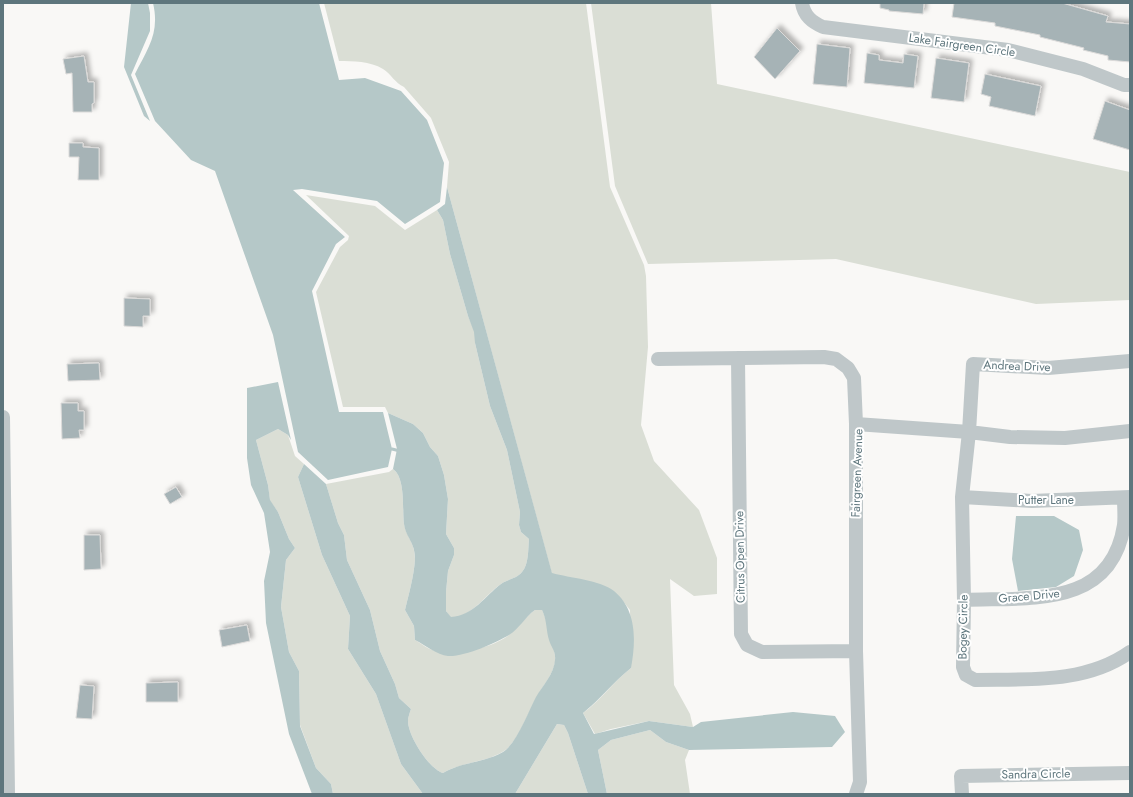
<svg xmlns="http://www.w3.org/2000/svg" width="1133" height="797" viewBox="0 0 1133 797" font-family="Jost,sans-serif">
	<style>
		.green { fill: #daded5 }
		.water { fill: #b5c8c8 }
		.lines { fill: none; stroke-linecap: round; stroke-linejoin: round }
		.stream { stroke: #b5c8c8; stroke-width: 3 }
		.building { fill: #a6b3b6; stroke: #dbdad9; filter: url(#shadow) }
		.minor { stroke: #bfc7c9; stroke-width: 14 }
		.labels { text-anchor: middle; stroke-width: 4; stroke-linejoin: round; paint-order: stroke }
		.street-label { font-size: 12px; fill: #5e767d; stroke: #fff }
	</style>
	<defs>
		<filter id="shadow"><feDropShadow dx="3.5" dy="-3.5" stdDeviation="2" flood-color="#0004"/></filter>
	</defs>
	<rect width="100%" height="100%" fill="#f9f8f6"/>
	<path class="green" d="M324,3H586L610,187L644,265L646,276L648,347L641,425L654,461L699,510L717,558V594L694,596L670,579L674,685L690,714L693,727L649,721L611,729L595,734L583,713C601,700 613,682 631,668L630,610L622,600L613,591L597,584L552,574L447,187L449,162L431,118L404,87C395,83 391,74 383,69C370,61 353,61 339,61Z
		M591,3H711L717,84L1130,172V300L1036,304L836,259L648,264L615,186Z
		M306,195L375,206L405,230L437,210L443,220L450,254L468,316L475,332V343L490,406L507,450L520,512L519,525L521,532L529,539C528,549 529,564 522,572C516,579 508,579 501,584C484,596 473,616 451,618L446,611V592L448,571L454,555V548L446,534L448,499L444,475L438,456L430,447L423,433L413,424L388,413L385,407H343L316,292L340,247L348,240L349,236Z
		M278,429L288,435L295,456L304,464L298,477L322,555L350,616L348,649L376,694L401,764L423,794H333L331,784L316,768L300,725L299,671L289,652L281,607L286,560L295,548L289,539L278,512L270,501L268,485L256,440Z
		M393,469C406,478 402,510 404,524C407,538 415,543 415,559C414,576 409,593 405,610L414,626L415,640C422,644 429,650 437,651C459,654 495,648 511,633C520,626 526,616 535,610H542L544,614C547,625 557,652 555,662C553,675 543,685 537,697C528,712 518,742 504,751C485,763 461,762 443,773C429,769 408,736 408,721C408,717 410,712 411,709L399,698L395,684L380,651L370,610L347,560L344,535L338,523L326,484L389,472Z
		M557,724L564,725L568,733L588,794H515Z
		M650,730L666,742L689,750L685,760L690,794H607L598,750L611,740Z"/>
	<path class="water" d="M131,3H148L150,13V31L131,75L150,121L144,116L124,67Z
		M153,3H319L339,80L365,78L401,91L427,120L444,163L440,202L405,224L377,201L302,189L293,190L345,237L336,244L312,291L339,412H383L392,449L388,467L328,480L298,452L273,335L215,171L191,160L155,121L135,74C148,48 160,33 153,3Z
		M447,187L552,573C570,578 600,580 614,591C637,610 636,641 631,668C613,682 601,699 583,713L594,734L649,721L693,727L701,722L793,712L835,716L845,732L832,747L689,750L666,742L650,730L611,740L598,750L607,794H588L568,733L564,725L557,724L515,794H423L401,764L376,694L348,649L350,616L322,555L298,477L304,464L326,484L338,523L344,535L347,560L370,610L380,651L395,684L399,698L411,709C410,712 408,717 408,721C408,736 429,769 443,773C461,762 484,763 503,752C517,743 528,712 536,697C543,685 554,674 555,660C556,651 551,647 549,640C546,630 547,620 542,610H535C525,617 519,629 509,635C496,643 464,657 448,656C437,655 425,645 415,640L414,626L405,610C409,593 414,576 415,559C415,542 406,538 404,524C402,510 406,478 393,469L397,449L388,413L413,424L423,433L430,447L438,456L444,475L448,499L446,534L454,548V555L448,571L446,592V611L451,617C473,616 485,596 501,584C508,579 516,579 522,572C529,564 528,549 529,539L521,532L519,525L520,512L507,450L490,406L475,343L474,332L468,316L450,254L443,220L437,210L445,204Z
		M278,382L291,440L288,435L278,429L256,440L268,485L270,500L278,512L289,539L295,548L286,560L281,607L289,652L299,671L300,726L316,768L331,784L333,794H312L289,734L266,623L264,581L270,552L264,513L251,485L247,458V388Z
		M1016,516H1054L1079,530L1083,550L1074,576L1056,587L1018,591L1012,559Z"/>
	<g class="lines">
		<path class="stream" d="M392,449L400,451"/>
	</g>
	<path class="building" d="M880,3H924L923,14L889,11V10L880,8Z
		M954,3H1062L1108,16L1106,22L1130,24V62L1108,60V56L1083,50L1084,48L1040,37V35L995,26V23L952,17Z
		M777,28L800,51L775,79L754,57Z
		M817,44L850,48L847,87L813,84Z
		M867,53L879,55V60L903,63L904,54L918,56L914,88L864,83Z
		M84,56L88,82H94V103L92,104V112H73L72,73L66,74L63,59Z
		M936,58L969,63L964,102L931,98Z
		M985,74L1041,86L1035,116L989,106L991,97L981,94Z
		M1105,101L1130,110V150L1093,139Z
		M69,143H83V147L99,148V180H78L79,157H69Z
		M124,298L150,299V316H143V327L124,326Z
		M99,363L100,380L68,381L67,364Z
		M61,403H78V411H84V430H79L80,438L62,439Z
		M176,487L182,497L170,504L164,494Z
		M84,535H100L101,569L84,570Z
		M247,625L250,641L222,647L219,630Z
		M178,682V702H146V683Z
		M80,685L94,686L92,719L76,718Z"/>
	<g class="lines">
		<path class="minor" d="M802,3C804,16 812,22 823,27L1008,50L1083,69L1124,85H1130
			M738,358L741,634L747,645L762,652L856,651
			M658,359L824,357L836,359L848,368L854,378L856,424V651L860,782L856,794
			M1130,361L1048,368L973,364L969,432L962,497L964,600L963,667L966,675L975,680C1027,679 1085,684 1130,652
			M3,417L8,794
			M856,424L969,432L1010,437L1065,438L1130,431
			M962,497L1032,501L1130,497
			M964,600C1029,597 1111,609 1124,525C1125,517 1124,507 1124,498
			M962,794L961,776L1130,773"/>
	</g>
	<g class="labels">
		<g class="street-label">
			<text transform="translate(962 45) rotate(8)" y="4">Lake Fairgreen Circle</text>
			<text transform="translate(1017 366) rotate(2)" y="4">Andrea Drive</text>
			<text transform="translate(857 473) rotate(-88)" y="4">Fairgreen Avenue</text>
			<text x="1046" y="504">Putter Lane</text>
			<text transform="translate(740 557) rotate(-91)" y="4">Citrus Open Drive</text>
			<text transform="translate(1029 596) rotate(-5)" y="4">Grace Drive</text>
			<text transform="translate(963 627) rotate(-89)" y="4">Bogey Circle</text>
			<text transform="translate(1036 774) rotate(-1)" y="4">Sandra Circle</text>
		</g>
	</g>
	<rect width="1133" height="797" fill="none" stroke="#5e767d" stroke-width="8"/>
</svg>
